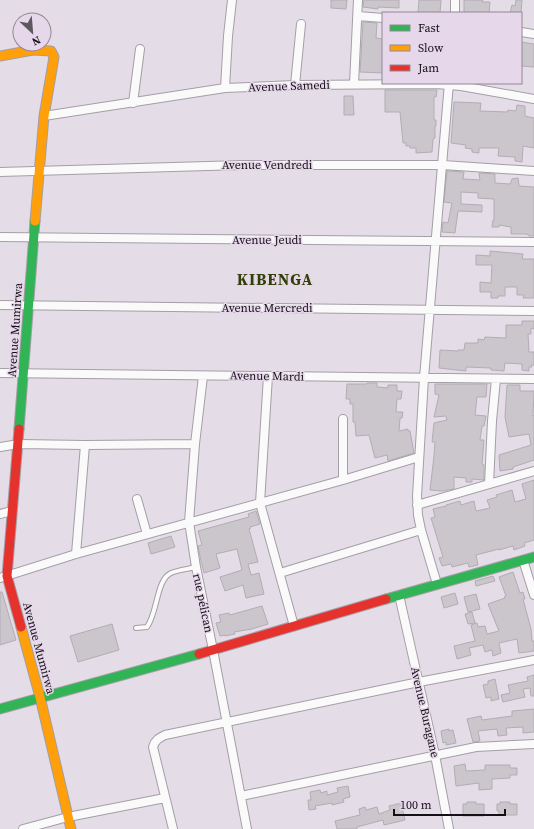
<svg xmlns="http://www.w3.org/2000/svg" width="534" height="829" viewBox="0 0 534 829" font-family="'Source Serif 4',serif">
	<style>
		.building { fill: #cbc5cc; stroke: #b2adb4 }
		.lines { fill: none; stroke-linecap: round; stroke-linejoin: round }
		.lane-casing { stroke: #a49ea6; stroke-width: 6 }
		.street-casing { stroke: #a49ea6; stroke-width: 10 }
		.fast-casing { stroke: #a49ea6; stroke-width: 11 }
		.slow-casing { stroke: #a49ea6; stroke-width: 11 }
		.jam-casing { stroke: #a49ea6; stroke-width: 11 }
		.lane { stroke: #fbfafb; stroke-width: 4 }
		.street { stroke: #fbfafb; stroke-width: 8 }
		.fast { stroke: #30b455; stroke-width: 9 }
		.slow { stroke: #ff9f0a; stroke-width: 9 }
		.jam { stroke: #e5322d; stroke-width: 9 }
		.labels { text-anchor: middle; stroke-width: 3; stroke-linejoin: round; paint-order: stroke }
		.street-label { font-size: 12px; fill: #141016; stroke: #e6d8ea }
		.district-label { font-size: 16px; font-weight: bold; letter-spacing: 1px; fill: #314006; stroke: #e6d8ea }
	</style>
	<rect width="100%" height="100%" fill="#e4dce6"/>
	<path class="building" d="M331,0H347L346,9L331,8Z
		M364,0H399V8L378,7V9L363,7Z
		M419,0H441L440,13H418Z
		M464,0H483L482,2H490L489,13H464Z
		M516,0H522L521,13H510L512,5L515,6Z
		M363,22L377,23L376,38L383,39V73L360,72Z
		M521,42L534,44V67L521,66Z
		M385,90H437L436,97H434V120H436V126H435V138L433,139L432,152L416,153V148H410V146H406V143H403L400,112H385Z
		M344,96H353L354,115H344Z
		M454,102L481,103L480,111L507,112L508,110L516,111L517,105L525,106V116L534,118V148L523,146L522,162L515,161V157L498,156L499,148H479V153L472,152V149L465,148L466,145L451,143Z
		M447,171L464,172L463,179L480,180L479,173L495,174V183L510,184L512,179L518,178L519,186L534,187V236H529L527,234H511V227L499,225V227H492L493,220H494V199L478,198V193L461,192V204L482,205V212L458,211L455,233L442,232L443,222L448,223L452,203L444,202Z
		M490,251L523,254L522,259H534V298H523L524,295H517V287H505V296H498V298H491V292H480V282L491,283L492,265H476V255L490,256Z
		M522,321H534V329L531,328V334H528L529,352H534V365H531L532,367H529V371L522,370V364L505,363L504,371L491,370V368L466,367V371L439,368L440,350L458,351V350H464L465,343H478V339L484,340L485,337L506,338V325H522Z
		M367,383H377V387L388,388V385H397V391H402L401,399H397L396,412H403L402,418H400L399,431L408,429V431H410L414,453L388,461L387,455L375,458L369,435L356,436L355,422H353V404H350V399H346L347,384H367Z
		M435,384H487L486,397H477L475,415L486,416L484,426H482L480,440H484L482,464L484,465V480L472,479V482H466V478L454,477V489L442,491L430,490L434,456L435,442H432L434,423L447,420L446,416L434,417L439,395L435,394Z
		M507,385H520V391H534L533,416L534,415V460L513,467V469L500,471L499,455L531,445L529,434L509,437L505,417Z
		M534,480V540L524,543L525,546L514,550L513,546L499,550V549L476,555L478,565L469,567L468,563L452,567L451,564L442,566L439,558L443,557L431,518L435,517L433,509L446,506V505L460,501L461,505L474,501L476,511L490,508L487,500L497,497L496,495L512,490L515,502L526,499L522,484Z
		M256,511L260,524L250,527L251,528L249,529L258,562L248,564L251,575L259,573L264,594L246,598L243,585L225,591L220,577L242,570L237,549L216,554L220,568L204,573L201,561L198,546L202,545L198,531L249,517L248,514Z
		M171,536L175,547L151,554L148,543Z
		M513,572L520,593L523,592L525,599H523L531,629L532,641H534V651L519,653L517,639L499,643L501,653L493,656L492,650L485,652L483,645L469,648L471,655L457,659L454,646L475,641L471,625L477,623L478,627L485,626L487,634L499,631L488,604L505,598L504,597L506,596L499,577Z
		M493,576L495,581L476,586L475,581Z
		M0,592H2L16,640L0,645Z
		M455,593L458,604L444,608L441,597Z
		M476,594L480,609L468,612L464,597Z
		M262,606L268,624L252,629L234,632L235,634L225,636V635L220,636L216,623L221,622L219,615L229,613L230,615Z
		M472,612L475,623L468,624L465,614Z
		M112,624L119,650L78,662L70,636Z
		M534,675V696H531L530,688L523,689L525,697L503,702L501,695L510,693L508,685L528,681L527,677Z
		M495,679L499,699L491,701V697L486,698L483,685L488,684V681Z
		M534,709V732L523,733V727L506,728L507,735L498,736L497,729L478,731L480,741L473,742L467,719L481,716L482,720L512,716V711Z
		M449,729V731L453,730L456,743L446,745V742L443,743L441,731Z
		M465,764L466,771L485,770V765H510V768H517V775H510V778L492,779V789L479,790V783L456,786L454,766Z
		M348,786L350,797L343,799L344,802L332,805V803L315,806L316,809L309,810L308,800H311L310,792L320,790L321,793L327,791V795L338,792L337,788Z
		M467,802H476V804H484V816H463V804H467Z
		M500,802H510V804H517V815H499V811H497V804H500Z
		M401,803L405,820L384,825L383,820L357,827V829H337L335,821L360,815L359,809L365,807L366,810L377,807L379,814L390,810L389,806Z"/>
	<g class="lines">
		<defs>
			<path id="lane" d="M136,628L147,627C158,612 156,580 171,573C178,570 188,569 196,567"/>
			<path id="street" d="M455,13V0
				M358,16L383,18
				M521,32L534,34
				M354,84L358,0
				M295,85L301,24
				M225,88L228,36L232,0
				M133,103L140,49
				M44,116L225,88L295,85L436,84L461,86L534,99
				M0,172L242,165H443L534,171
				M0,237L534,242
				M0,305L534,311
				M0,373L534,379
				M203,376L195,444L189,522L196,567L213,650L247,829
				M268,376L260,503L294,626
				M343,419V480
				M0,447L19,444L85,445L195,444
				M489,484L492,421L496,379
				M137,499L147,534
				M417,505L534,471
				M0,514L12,511
				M76,554L85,445
				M523,560L534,595
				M280,573L421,530
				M0,578L76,554L343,480L419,457
				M437,584L421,530L418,515L417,496L424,378L449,83
				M399,595L435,755L449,829
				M241,796L476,747L534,744
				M23,829L68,817L165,798
				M173,829L153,747C155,740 159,738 165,735L419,682L534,660"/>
			<path id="fast" d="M19,429L35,221
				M386,599L534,557
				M0,709L199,654"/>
			<path id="slow" d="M0,56L33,50L51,51L54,57L44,116L35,221
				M21,627L40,697L71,829"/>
			<path id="jam" d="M19,429L7,576L21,627
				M199,654L386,599"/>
		</defs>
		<use href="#lane" class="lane-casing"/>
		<use href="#street" class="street-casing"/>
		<use href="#fast" class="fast-casing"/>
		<use href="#slow" class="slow-casing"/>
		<use href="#jam" class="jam-casing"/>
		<use href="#lane" class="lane"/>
		<use href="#street" class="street"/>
		<use href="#fast" class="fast"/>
		<use href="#slow" class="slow"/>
		<use href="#jam" class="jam"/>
	</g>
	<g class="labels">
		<g class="street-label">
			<text transform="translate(289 86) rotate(-2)" y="4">Avenue Samedi</text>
			<text x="267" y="169">Avenue Vendredi</text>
			<text x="267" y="244">Avenue Jeudi</text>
			<text x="267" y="312">Avenue Mercredi</text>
			<text transform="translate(15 330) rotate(-86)" y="4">Avenue Mumirwa</text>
			<text transform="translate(267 376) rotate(1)" y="4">Avenue Mardi</text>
			<text transform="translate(203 603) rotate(78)" y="4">rue pélican</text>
			<text transform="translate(39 648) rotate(75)" y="4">Avenue Mumirwa</text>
			<text transform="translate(425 712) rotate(77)" y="4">Avenue Buragane</text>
		</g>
		<g class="district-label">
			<text x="275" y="285">KIBENGA</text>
		</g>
	</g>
	<rect x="382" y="12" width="140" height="72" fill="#e6d8ea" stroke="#928895"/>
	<rect x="390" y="25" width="20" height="6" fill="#30b455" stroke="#928895"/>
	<text x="418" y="32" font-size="12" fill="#141016">Fast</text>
	<rect x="390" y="45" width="20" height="6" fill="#ff9f0a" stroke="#928895"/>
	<text x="418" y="52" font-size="12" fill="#141016">Slow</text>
	<rect x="390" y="65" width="20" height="6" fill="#e5322d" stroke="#928895"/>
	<text x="418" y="72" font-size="12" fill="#141016">Jam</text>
	<g transform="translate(32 32) rotate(154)"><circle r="19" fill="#e6d8ea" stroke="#928895"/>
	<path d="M0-3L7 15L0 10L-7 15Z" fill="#5d575f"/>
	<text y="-6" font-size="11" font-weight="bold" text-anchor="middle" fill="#141016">N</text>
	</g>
	<path d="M394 809v6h111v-6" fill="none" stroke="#141016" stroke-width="2"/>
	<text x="400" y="809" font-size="12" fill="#141016" stroke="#e6d8ea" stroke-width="3" paint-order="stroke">100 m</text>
</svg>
